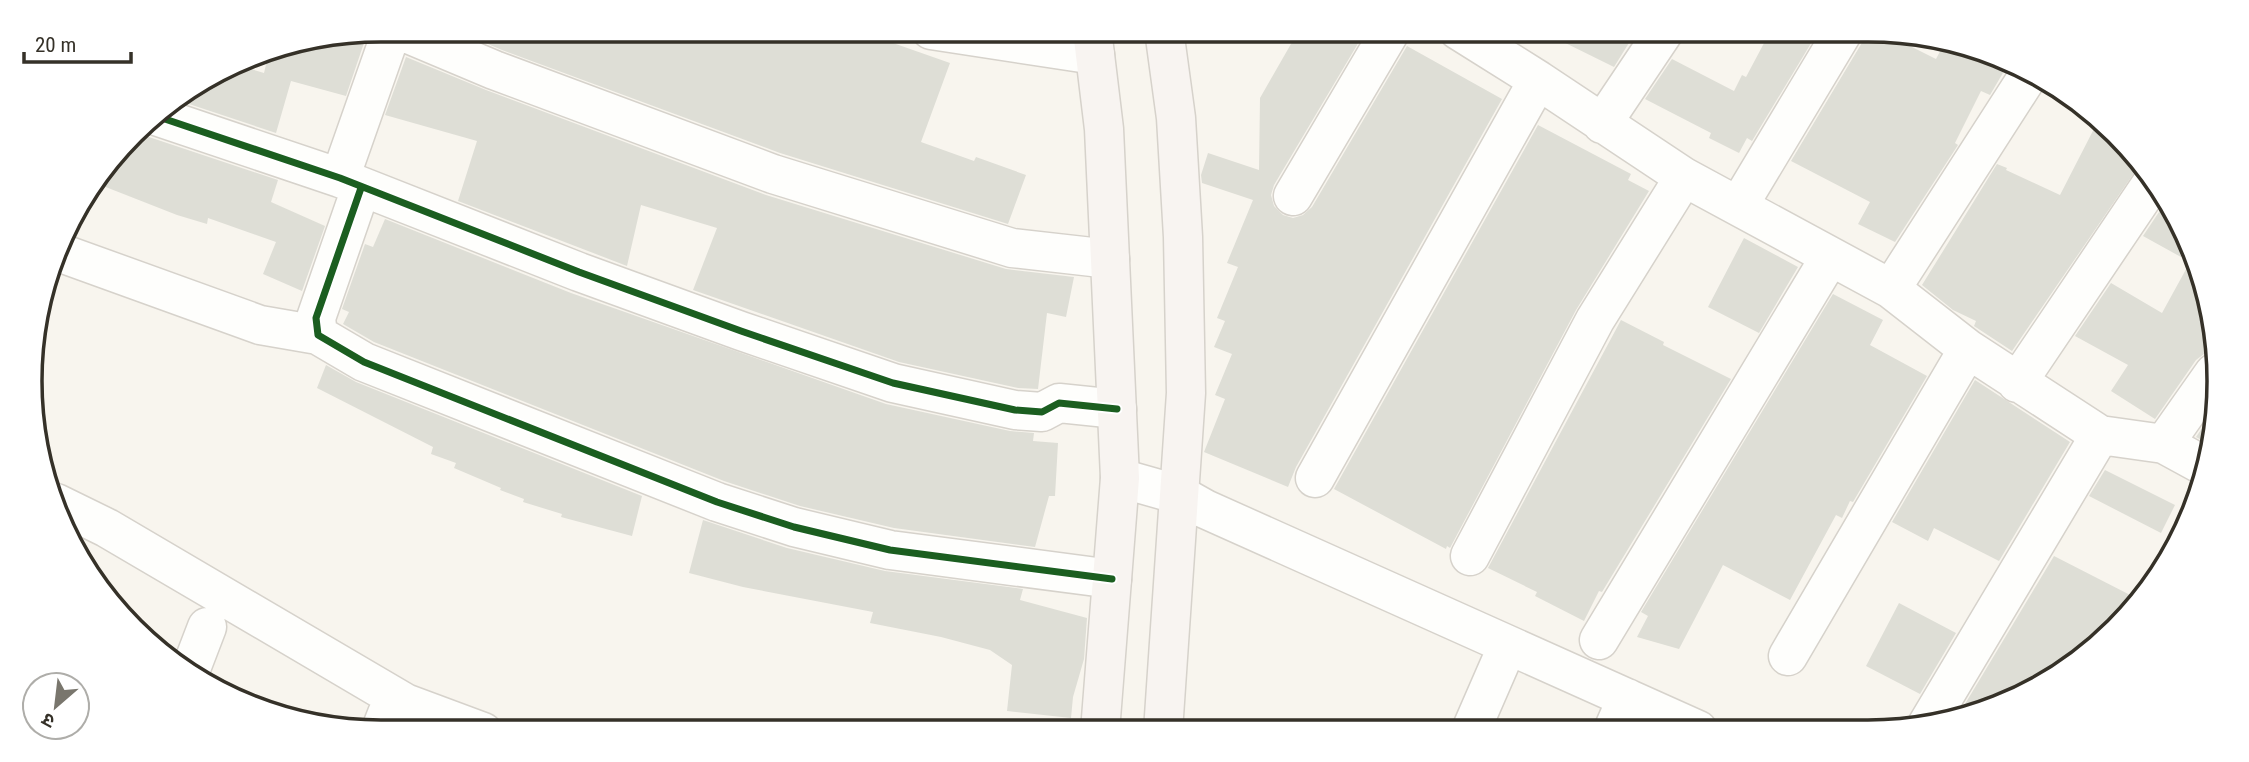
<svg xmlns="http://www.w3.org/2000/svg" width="2249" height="762" viewBox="0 0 2249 762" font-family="'Roboto Condensed','Noto Sans Devanagari',sans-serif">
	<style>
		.building { fill: #deded6 }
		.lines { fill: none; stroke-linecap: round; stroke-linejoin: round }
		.street-casing { stroke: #d6d2cb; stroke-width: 41 }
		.secondary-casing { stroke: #d6d2cb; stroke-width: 41 }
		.street { stroke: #fefefc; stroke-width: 38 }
		.secondary { stroke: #f8f4f1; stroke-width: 38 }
		.cycleway-casing { stroke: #fff; stroke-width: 11 }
		.cycleway { stroke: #1b5e20; stroke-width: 7 }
		.rim { fill: none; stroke: #353128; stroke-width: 3.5 }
	</style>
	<rect width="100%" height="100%" fill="#f8f5ee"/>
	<path class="building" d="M455,30H856L950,63L921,142L974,161L976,157L1026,175L1008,224L780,153L502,50Z
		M1299,30H1366L1274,185L1271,195L1274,206L1283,215L1293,218L1303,215L1312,207L1407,46L1502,99L1296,467L1288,487L1204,452L1225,399L1215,395L1232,354L1214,347L1225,321L1217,318L1238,267L1227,263L1253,200L1202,183L1201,175L1208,153L1259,170L1260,98Z
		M1539,30H1637L1614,67Z
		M1771,30H1819L1752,141L1747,138L1739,153L1709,138L1711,133L1645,99L1672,59L1734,91L1742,75L1746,77Z
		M1866,30L1882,32L1936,59L1946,40L1959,42L2007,66L1990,95L1981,91L1955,143L1958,145L1895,242L1858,224L1870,202L1791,161L1863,41Z
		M364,33L367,34L346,96L291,81L276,133L177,100L235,64L264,73L269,52Z
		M406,57L486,90L766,195L1006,269L1074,277L1066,317L1047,313L1038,389L1018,388L899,362L693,290L717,228L641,205L627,266L458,201L477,141L385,115Z
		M2098,121L2138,167L2012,351L1974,326L1976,321L1953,310L1922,285L1997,164L2007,168L2006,170L2060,195Z
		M1538,125L1631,174L1628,180L1649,191L1576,310L1450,548L1447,546L1446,549L1334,489Z
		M139,131L146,136L278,180L271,202L325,226L302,291L263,274L276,242L208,218L207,224L177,215L98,184Z
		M2167,200L2172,205L2216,335L2212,352L2204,354L2196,360L2155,419L2111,391L2128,365L2075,336L2111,283L2162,313L2190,262L2143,236Z
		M385,219L571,293L886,404L1010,431L1034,433L1033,441L1058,443L1055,496H1049L1035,547L894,528L800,506L724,481L374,342L343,324L349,312L342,309L365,244L373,247Z
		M1744,238L1798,267L1759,333L1708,307Z
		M1833,294L1883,320L1870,345L1927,376L1853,502L1850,501L1842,518L1836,515L1790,600L1723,565L1679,649L1637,637L1648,616L1641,612Z
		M1621,320L1664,342L1663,345L1731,379L1602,592L1599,591L1584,621L1535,596L1537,592L1488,568Z
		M326,365L356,382L642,496L632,536L561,517L562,514L523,502L524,499L500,490L501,488L454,468L456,463L431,454L433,447L317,388Z
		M1975,380L2070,442L1999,561L1934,528L1928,541L1892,522Z
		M2211,415L2209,444L2196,437Z
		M2105,470L2175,505L2161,533L2089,496Z
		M703,520L787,548L885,571L1023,589L1020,600L1087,618L1084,659L1073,697L1071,718L1007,711L1012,665L990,650L941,637L870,623L873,612L743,587L689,573Z
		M2054,556L2138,599L2100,645L2023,696L1959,714Z
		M1899,603L1956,633L1920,694L1866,666Z"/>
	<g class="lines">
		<defs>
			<path id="street" d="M399,30L494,70L773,174L1012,248L1110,259
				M931,30L1095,55
				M1458,30L1538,80L1684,177L1891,289L1968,349L2100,435L2164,444L2208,468
				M153,115L340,178L579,272L741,331L893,383L1015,410L1042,412L1059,403L1117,409
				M1602,124L1665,30
				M340,178L392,30
				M361,188L316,318L318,335L364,362L717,502L794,527L890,550L1112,579
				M1293,196L1391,30
				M1739,205L1844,30
				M58,252L260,325L318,335
				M1891,289L2028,76
				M2017,383L2152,183
				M2164,444L2214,373
				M1120,478L1180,495L1205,509L1698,730
				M1315,478L1538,80
				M56,503L107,528L405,703L483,732
				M1470,556L1595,320L1684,177
				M1599,640L1830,257
				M1788,656L1968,349
				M189,674L207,627
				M1927,725L2100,435
				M1471,730L1508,645
				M1613,730L1627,698
				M380,732L387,714"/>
			<path id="secondary" d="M1092,30L1104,129L1120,478L1100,731
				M1163,731L1186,393L1183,237L1176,118L1164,30"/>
		</defs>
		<use href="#street" class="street-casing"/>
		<use href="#secondary" class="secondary-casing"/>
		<use href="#street" class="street"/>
		<use href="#secondary" class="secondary"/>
		<defs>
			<path id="cycleway" d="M153,115L340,178L579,272L741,331L893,383L1015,410L1042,412L1059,403L1117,409
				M361,188L316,318L318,335L364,362L717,502L794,527L890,550L1112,579"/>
		</defs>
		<use href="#cycleway" class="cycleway-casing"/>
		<use href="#cycleway" class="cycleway"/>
	</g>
	<path d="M0 0H2249V762H0ZM381 42H1868A339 339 0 0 1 2207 381V381A339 339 0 0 1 1868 720H381A339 339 0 0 1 42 381V381A339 339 0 0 1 381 42Z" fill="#fff" fill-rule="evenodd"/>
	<path class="rim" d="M381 42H1868A339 339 0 0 1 2207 381V381A339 339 0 0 1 1868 720H381A339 339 0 0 1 42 381V381A339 339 0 0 1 381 42Z"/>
	<g transform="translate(56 706) rotate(208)"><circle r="33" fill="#ffffff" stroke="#aeada9" stroke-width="2"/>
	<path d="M0-5L12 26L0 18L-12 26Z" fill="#79766d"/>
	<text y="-10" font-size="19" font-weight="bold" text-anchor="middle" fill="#353128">उ</text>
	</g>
	<path d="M24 52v10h107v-10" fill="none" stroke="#353128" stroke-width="3.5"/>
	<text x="35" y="52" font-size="21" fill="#353128" stroke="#ffffff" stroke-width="5" paint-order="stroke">20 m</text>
</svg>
